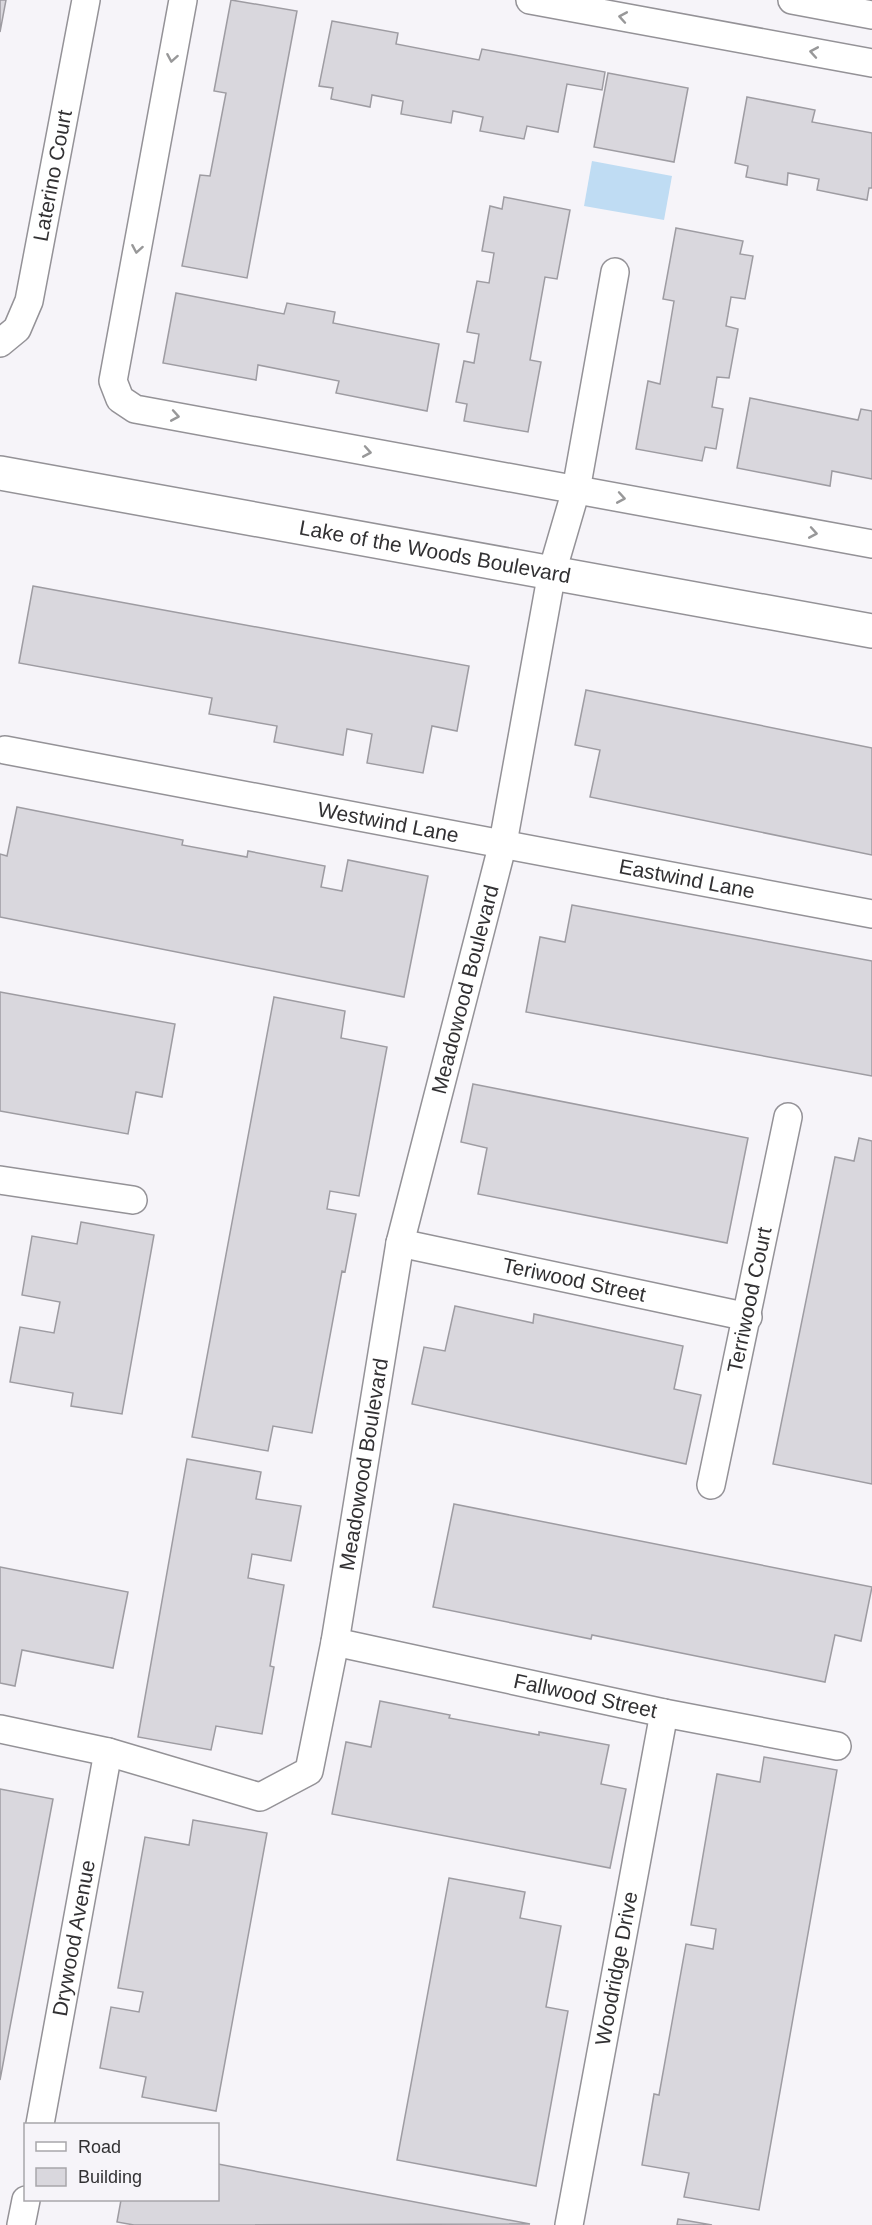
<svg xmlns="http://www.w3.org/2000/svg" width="872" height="2225" viewBox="0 0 872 2225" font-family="Helvetica,sans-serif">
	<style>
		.water { fill: #bfdcf3 }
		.building { fill: #d9d7dd; stroke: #9e9ca2; stroke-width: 1.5 }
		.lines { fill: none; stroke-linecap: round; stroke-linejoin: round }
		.minor-casing { stroke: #949297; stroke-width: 30 }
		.tertiary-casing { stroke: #949297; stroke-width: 36 }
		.minor { stroke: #fff; stroke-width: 27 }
		.tertiary { stroke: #fff; stroke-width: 33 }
		.oneway { stroke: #989899 }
		.labels { text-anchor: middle; stroke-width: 4.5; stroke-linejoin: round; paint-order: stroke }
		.street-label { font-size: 21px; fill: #323133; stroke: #f6f4f9 }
	</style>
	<rect width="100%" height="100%" fill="#f6f4f9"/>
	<path class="water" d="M592,161L672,176L664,220L584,206Z"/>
	<path class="building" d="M0,0H6L0,32Z
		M231,0L297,11L247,278L182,266L200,175L210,176L226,93L214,91Z
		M332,21L398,33L396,44L479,60L482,49L605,72L602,90L567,84L558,132L527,126L524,139L480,131L483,117L453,111L451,123L401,114L403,101L372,95L370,107L331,99L333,88L319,86Z
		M608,73L688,88L674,162L594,147Z
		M747,97L815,110L812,122L872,133V188H869L867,200L817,190L819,179L788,173L787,185L746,177L748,166L735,163Z
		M504,197L570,210L557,279L545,277L530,360L541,362L528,432L464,421L467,404L456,402L464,361L474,363L479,334L467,332L477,281L489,283L494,253L482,251L490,206L502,209Z
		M676,228L743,241L740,254L753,256L745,299L731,297L726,326L738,329L729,378L717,377L712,407L723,409L716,449L705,447L702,461L636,449L648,381L660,384L674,301L663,299Z
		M176,293L284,314L287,303L335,312L333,323L439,344L427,411L336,393L339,381L258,365L256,380L163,363Z
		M750,398L858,420L861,409L872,411V479L832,471L830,486L737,468Z
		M33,586L469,666L457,731L432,726L423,773L367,763L372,734L347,729L343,755L274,742L277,726L209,714L212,698L19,663Z
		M586,690L872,748V855L590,797L600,750L575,745Z
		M17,807L183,840L182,845L247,857L248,851L325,866L321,887L342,891L348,860L428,876L404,997L0,917V854L7,856Z
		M572,905L872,961V1076L526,1012L540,937L565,942Z
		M0,992L175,1024L162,1097L136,1092L128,1134L0,1111Z
		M274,997L345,1011L341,1038L387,1047L359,1196L330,1191L327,1209L356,1214L345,1272L342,1271L312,1433L273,1426L268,1451L192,1437Z
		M473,1084L748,1138L727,1243L478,1194L487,1148L461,1142Z
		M859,1138L872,1141V1484L773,1464L835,1157L854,1161Z
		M81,1222L154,1235L122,1414L71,1406L73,1393L10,1382L20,1327L54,1333L60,1302L22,1295L32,1236L77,1244Z
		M455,1306L533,1323L534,1314L683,1346L674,1389L701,1395L686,1464L412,1404L424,1347L445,1351Z
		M187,1459L261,1472L256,1499L301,1506L291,1561L252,1554L248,1578L284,1585L270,1666L274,1667L262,1734L216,1726L211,1750L138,1737Z
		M454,1504L872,1587L861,1641L835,1635L825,1682L592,1635L591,1639L433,1607Z
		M0,1567L128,1592L113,1668L22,1650L15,1686L0,1683Z
		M380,1701L450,1715L449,1718L539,1735V1732L609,1745L601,1784L626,1789L610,1868L332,1814L346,1742L371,1747Z
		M764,1757L837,1770L759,2210L684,2197L689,2173L642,2165L654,2094L659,2095L686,1944L713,1949L716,1929L691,1925L717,1774L760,1782Z
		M0,1789L53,1799L0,2080Z
		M193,1820L267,1833L216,2111L142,2097L146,2077L100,2068L111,2007L139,2012L143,1992L118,1988L145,1837L189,1845Z
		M449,1878L525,1892L520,1918L561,1926L546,2007L568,2011L536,2186L397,2160Z
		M218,2164L530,2224L134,2225L117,2222L121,2200H218Z
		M678,2219L712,2225H677Z"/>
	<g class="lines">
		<defs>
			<g id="minor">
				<path d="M183,0L113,381L120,399L135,409L872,544"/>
				<path d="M530,0L872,63"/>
				<path d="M792,0L872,15"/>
				<path id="s1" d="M0,343L17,329L29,301L86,0"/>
				<path id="s2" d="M5,750L872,914"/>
				<path d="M0,1180L133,1200"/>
				<path id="s3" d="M400,1243L748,1317"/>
				<path id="s4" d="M711,1485L788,1117"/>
				<path id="s5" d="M335,1642L664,1713L837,1746"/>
				<path id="s6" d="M0,1729L108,1752L260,1797L309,1771L335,1642L400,1243L503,843L552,572L576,490L615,272"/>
				<path id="s7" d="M40,2124L108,1752"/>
				<path d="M21,2225L26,2200"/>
				<path id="s8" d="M569,2225L664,1713"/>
			</g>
			<g id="tertiary">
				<path id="s9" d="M0,473L872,631"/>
			</g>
		</defs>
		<use href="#minor" class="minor-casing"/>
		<use href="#tertiary" class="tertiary-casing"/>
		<use href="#minor" class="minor"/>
		<use href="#tertiary" class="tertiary"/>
	</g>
	<defs><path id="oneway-chevron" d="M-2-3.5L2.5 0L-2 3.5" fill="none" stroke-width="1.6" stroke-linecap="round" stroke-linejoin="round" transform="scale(1.5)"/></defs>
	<g class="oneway">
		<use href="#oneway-chevron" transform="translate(623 17) rotate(-170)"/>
		<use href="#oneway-chevron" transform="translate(814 52) rotate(-170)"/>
		<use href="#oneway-chevron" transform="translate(172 58) rotate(100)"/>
		<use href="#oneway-chevron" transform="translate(137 249) rotate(100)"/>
		<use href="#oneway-chevron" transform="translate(175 416) rotate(10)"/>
		<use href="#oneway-chevron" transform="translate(367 452) rotate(10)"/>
		<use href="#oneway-chevron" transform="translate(621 498) rotate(10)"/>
		<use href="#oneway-chevron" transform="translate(813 533) rotate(10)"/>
	</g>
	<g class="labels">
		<g class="street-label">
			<text dy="7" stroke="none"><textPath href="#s1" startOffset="180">Laterino Court</textPath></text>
			<text dy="7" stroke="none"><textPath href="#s9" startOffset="442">Lake of the Woods Boulevard</textPath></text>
			<text dy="7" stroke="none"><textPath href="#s2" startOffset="390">Westwind Lane</textPath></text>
			<text dy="7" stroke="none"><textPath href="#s2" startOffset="694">Eastwind Lane</textPath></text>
			<text dy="7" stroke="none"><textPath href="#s6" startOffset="1122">Meadowood Boulevard</textPath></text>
			<text dy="7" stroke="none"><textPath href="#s3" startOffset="178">Teriwood Street</textPath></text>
			<text dy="7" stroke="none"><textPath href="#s4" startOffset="189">Terriwood Court</textPath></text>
			<text dy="7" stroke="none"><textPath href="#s6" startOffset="636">Meadowood Boulevard</textPath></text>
			<text dy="7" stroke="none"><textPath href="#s5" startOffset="256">Fallwood Street</textPath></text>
			<text dy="7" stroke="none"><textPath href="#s7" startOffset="189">Drywood Avenue</textPath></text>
			<text dy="7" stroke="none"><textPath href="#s8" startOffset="261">Woodridge Drive</textPath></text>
		</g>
	</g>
	<rect x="24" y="2123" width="195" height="78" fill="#f6f4f9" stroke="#a8a6aa" stroke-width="1.5"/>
	<rect x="36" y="2142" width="30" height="9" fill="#ffffff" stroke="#a8a6aa" stroke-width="1.5"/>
	<text x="78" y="2153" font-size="18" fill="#323133">Road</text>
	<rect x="36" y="2168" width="30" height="18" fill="#d9d7dd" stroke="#a8a6aa" stroke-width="1.5"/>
	<text x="78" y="2183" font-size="18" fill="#323133">Building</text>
</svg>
